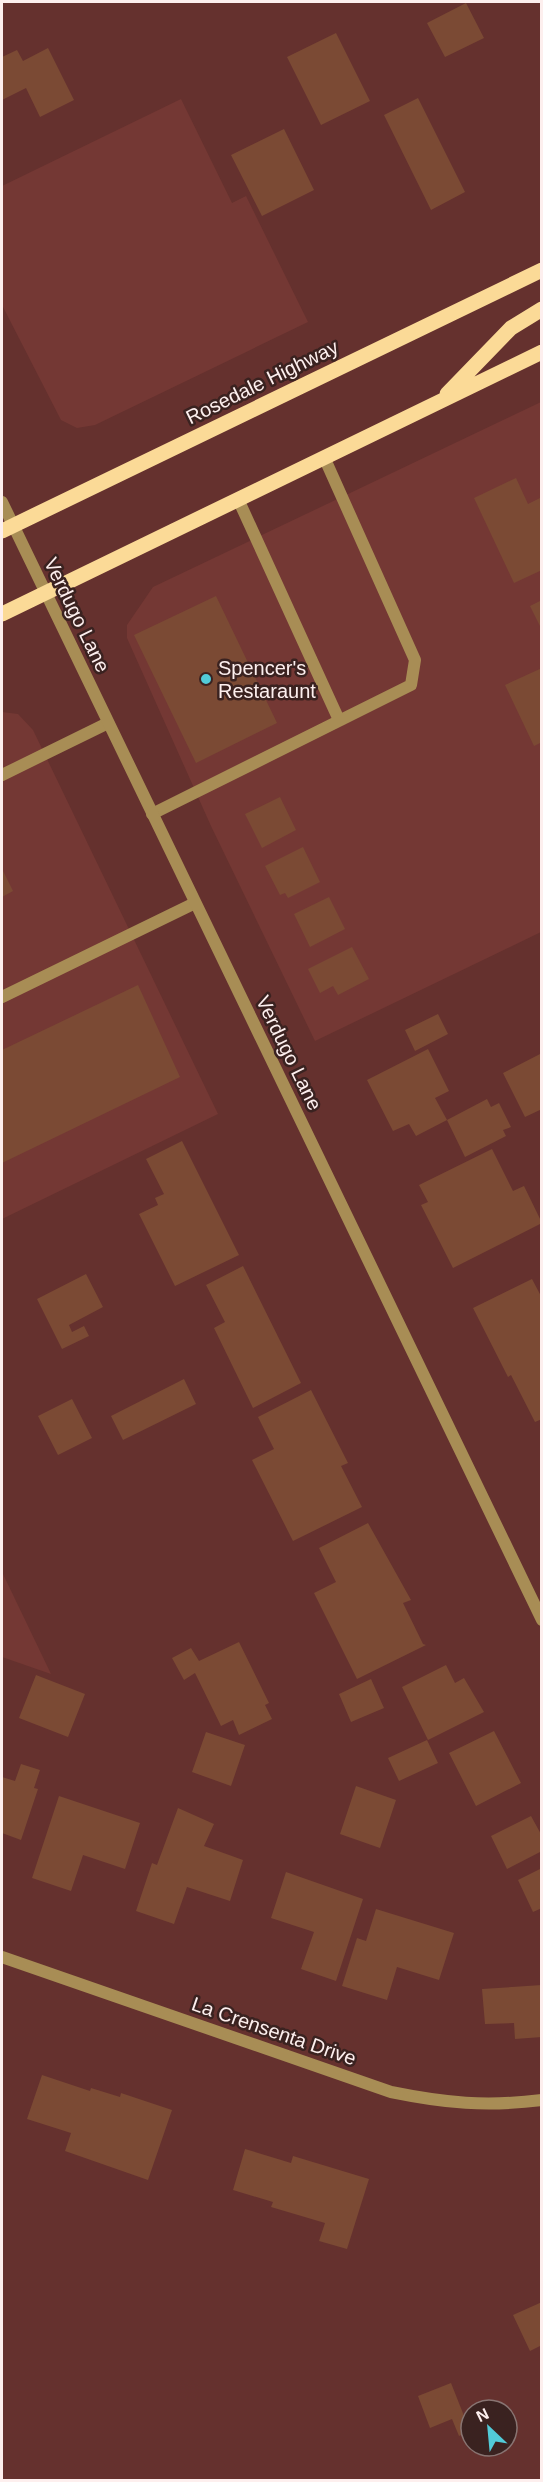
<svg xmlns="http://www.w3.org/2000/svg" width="543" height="2482" viewBox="0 0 543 2482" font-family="Helvetica,sans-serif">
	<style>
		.built { fill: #743834 }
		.building { fill: #7b4a34 }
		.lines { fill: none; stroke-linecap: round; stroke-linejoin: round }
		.service { stroke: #a88d55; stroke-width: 12 }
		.minor { stroke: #a88d55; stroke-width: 12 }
		.tertiary { stroke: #a88d55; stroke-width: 12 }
		.primary { stroke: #fbda97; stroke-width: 15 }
		.poi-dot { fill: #52cbd8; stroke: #3a2220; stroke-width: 2 }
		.labels { text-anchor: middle; stroke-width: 5; stroke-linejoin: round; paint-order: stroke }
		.street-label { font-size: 20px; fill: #fdefee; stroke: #3a2220 }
		.poi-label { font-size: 20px; fill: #fdefee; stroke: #3a2220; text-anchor: start }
	</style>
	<rect width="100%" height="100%" fill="#65312e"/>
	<path class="built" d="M181,99L232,203L246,196L308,322L95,425L77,428L61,420L2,305V186Z
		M541,402V932L315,1041L211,826L127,638V625L153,587Z
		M2,712L18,714L33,730L218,1114L2,1219Z
		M2,1572L51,1674L2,1657Z"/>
	<path class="building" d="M466,3L484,38L445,57L427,23Z
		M336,33L370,101L321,125L287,57Z
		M48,48L74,100L40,117L26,88L2,100V57L17,50L23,61Z
		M418,98L465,192L431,210L384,115Z
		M284,129L314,190L262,216L231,155Z
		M516,478L528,504L542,497V570L514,583L474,498Z
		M216,596L277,723L196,763L134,635Z
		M542,600V630L530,606Z
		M542,668V742L534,746L505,685Z
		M280,797L296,830L262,848L245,814Z
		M303,847L320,882L288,898L285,893L280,895L265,866Z
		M2,869L13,891L2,897Z
		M329,897L345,929L310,947L294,914Z
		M352,947L369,979L338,995L333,986L320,993L308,969Z
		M138,985L180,1077L2,1163V1050Z
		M438,1014L448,1034L415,1051L405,1030Z
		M428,1049L449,1091L435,1098L447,1120L487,1099L491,1107L499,1103L511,1127L503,1130L506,1136L465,1157L447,1120L416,1136L409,1124L393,1131L367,1080Z
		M542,1053V1109L525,1117L503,1073Z
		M182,1141L239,1255L175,1286L139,1214L158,1205L155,1198L164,1194L146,1159Z
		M492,1149L513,1191L524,1186L542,1223L453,1268L421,1205L428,1202L419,1185Z
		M243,1266L301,1383L253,1408L214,1328L225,1322L206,1285Z
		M86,1274L103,1307L69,1325L72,1332L84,1326L89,1336L62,1349L37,1299Z
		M532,1279L542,1298V1419L535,1422L511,1375L508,1377L473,1308Z
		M184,1379L196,1404L123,1440L111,1416Z
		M311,1390L348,1463L341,1466L362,1507L293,1541L252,1460L274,1449L258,1417Z
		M72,1399L92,1438L58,1455L38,1416Z
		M368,1523L411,1600L403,1603L423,1644L426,1645L357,1679L314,1593L336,1582L319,1548Z
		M239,1642L269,1703L265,1705L272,1719L239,1735L233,1720L221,1726L195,1673L184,1680L172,1658L191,1648L199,1661Z
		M446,1665L455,1683L464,1678L484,1712L428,1740L402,1687Z
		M36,1675L85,1694L68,1737L19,1718Z
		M371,1679L384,1708L351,1722L339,1694Z
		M494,1731L521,1783L476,1806L449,1753Z
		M206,1732L245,1745L231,1786L192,1772Z
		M427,1740L438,1763L399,1781L388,1758Z
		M21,1764L40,1770L34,1788L38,1789L21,1840L2,1833V1777L15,1781Z
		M356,1786L396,1800L380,1848L340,1834Z
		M59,1796L140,1823L125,1869L83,1855L71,1891L32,1878Z
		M178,1808L214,1824L204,1846L243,1860L230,1901L187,1887L174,1924L136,1911L152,1863L157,1865Z
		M531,1816L542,1836V1851L507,1869L491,1836Z
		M542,1868V1908L533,1912L518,1880Z
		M286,1872L363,1899L336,1981L301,1969L314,1932L271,1918Z
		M376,1909L454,1933L439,1980L397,1967L387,2000L342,1986L357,1938L366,1941Z
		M542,1985V2037L515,2039L514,2023L485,2024L482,1989Z
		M42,2075L90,2091L91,2088L120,2097L121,2093L172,2110L148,2180L65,2151L71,2133L27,2119Z
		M245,2149L291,2163L293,2156L369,2179L347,2249L319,2241L325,2223L271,2207L273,2202L233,2190Z
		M542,2302V2345L530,2351L513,2315Z
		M451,2383L470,2431L459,2436L452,2419L430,2428L418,2396Z"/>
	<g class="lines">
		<path class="service" d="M238,499L339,720
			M2,775L108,723
			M152,814L411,685L415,660L324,457
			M2,997L195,903"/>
		<path class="minor" d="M2,1957L391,2092C445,2103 486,2107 542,2100"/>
		<path class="tertiary" d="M2,502L542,1620"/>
		<path class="primary" d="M447,394L511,328L542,309
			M2,531L542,270
			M2,614L542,352"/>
	</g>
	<circle class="poi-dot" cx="206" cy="679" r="6"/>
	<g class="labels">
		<g class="street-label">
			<text transform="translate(262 382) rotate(-26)" y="7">Rosedale Highway</text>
			<text transform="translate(77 615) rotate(64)" y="7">Verdugo Lane</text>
			<text transform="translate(289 1053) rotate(64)" y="7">Verdugo Lane</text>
			<text transform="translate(274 2031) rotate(19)" y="7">La Crensenta Drive</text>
		</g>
		<g class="poi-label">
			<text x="218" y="675">Spencer's<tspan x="218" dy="23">Restaraunt</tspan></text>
		</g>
	</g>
	<rect width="543" height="2482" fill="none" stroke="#fdefee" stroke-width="6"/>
	<g transform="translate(489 2428) rotate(334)"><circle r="28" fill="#3a2220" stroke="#887472" stroke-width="1.5"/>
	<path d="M0-4.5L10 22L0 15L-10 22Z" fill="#52cbd8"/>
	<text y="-9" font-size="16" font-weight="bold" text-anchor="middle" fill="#fdefee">N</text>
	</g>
</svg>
